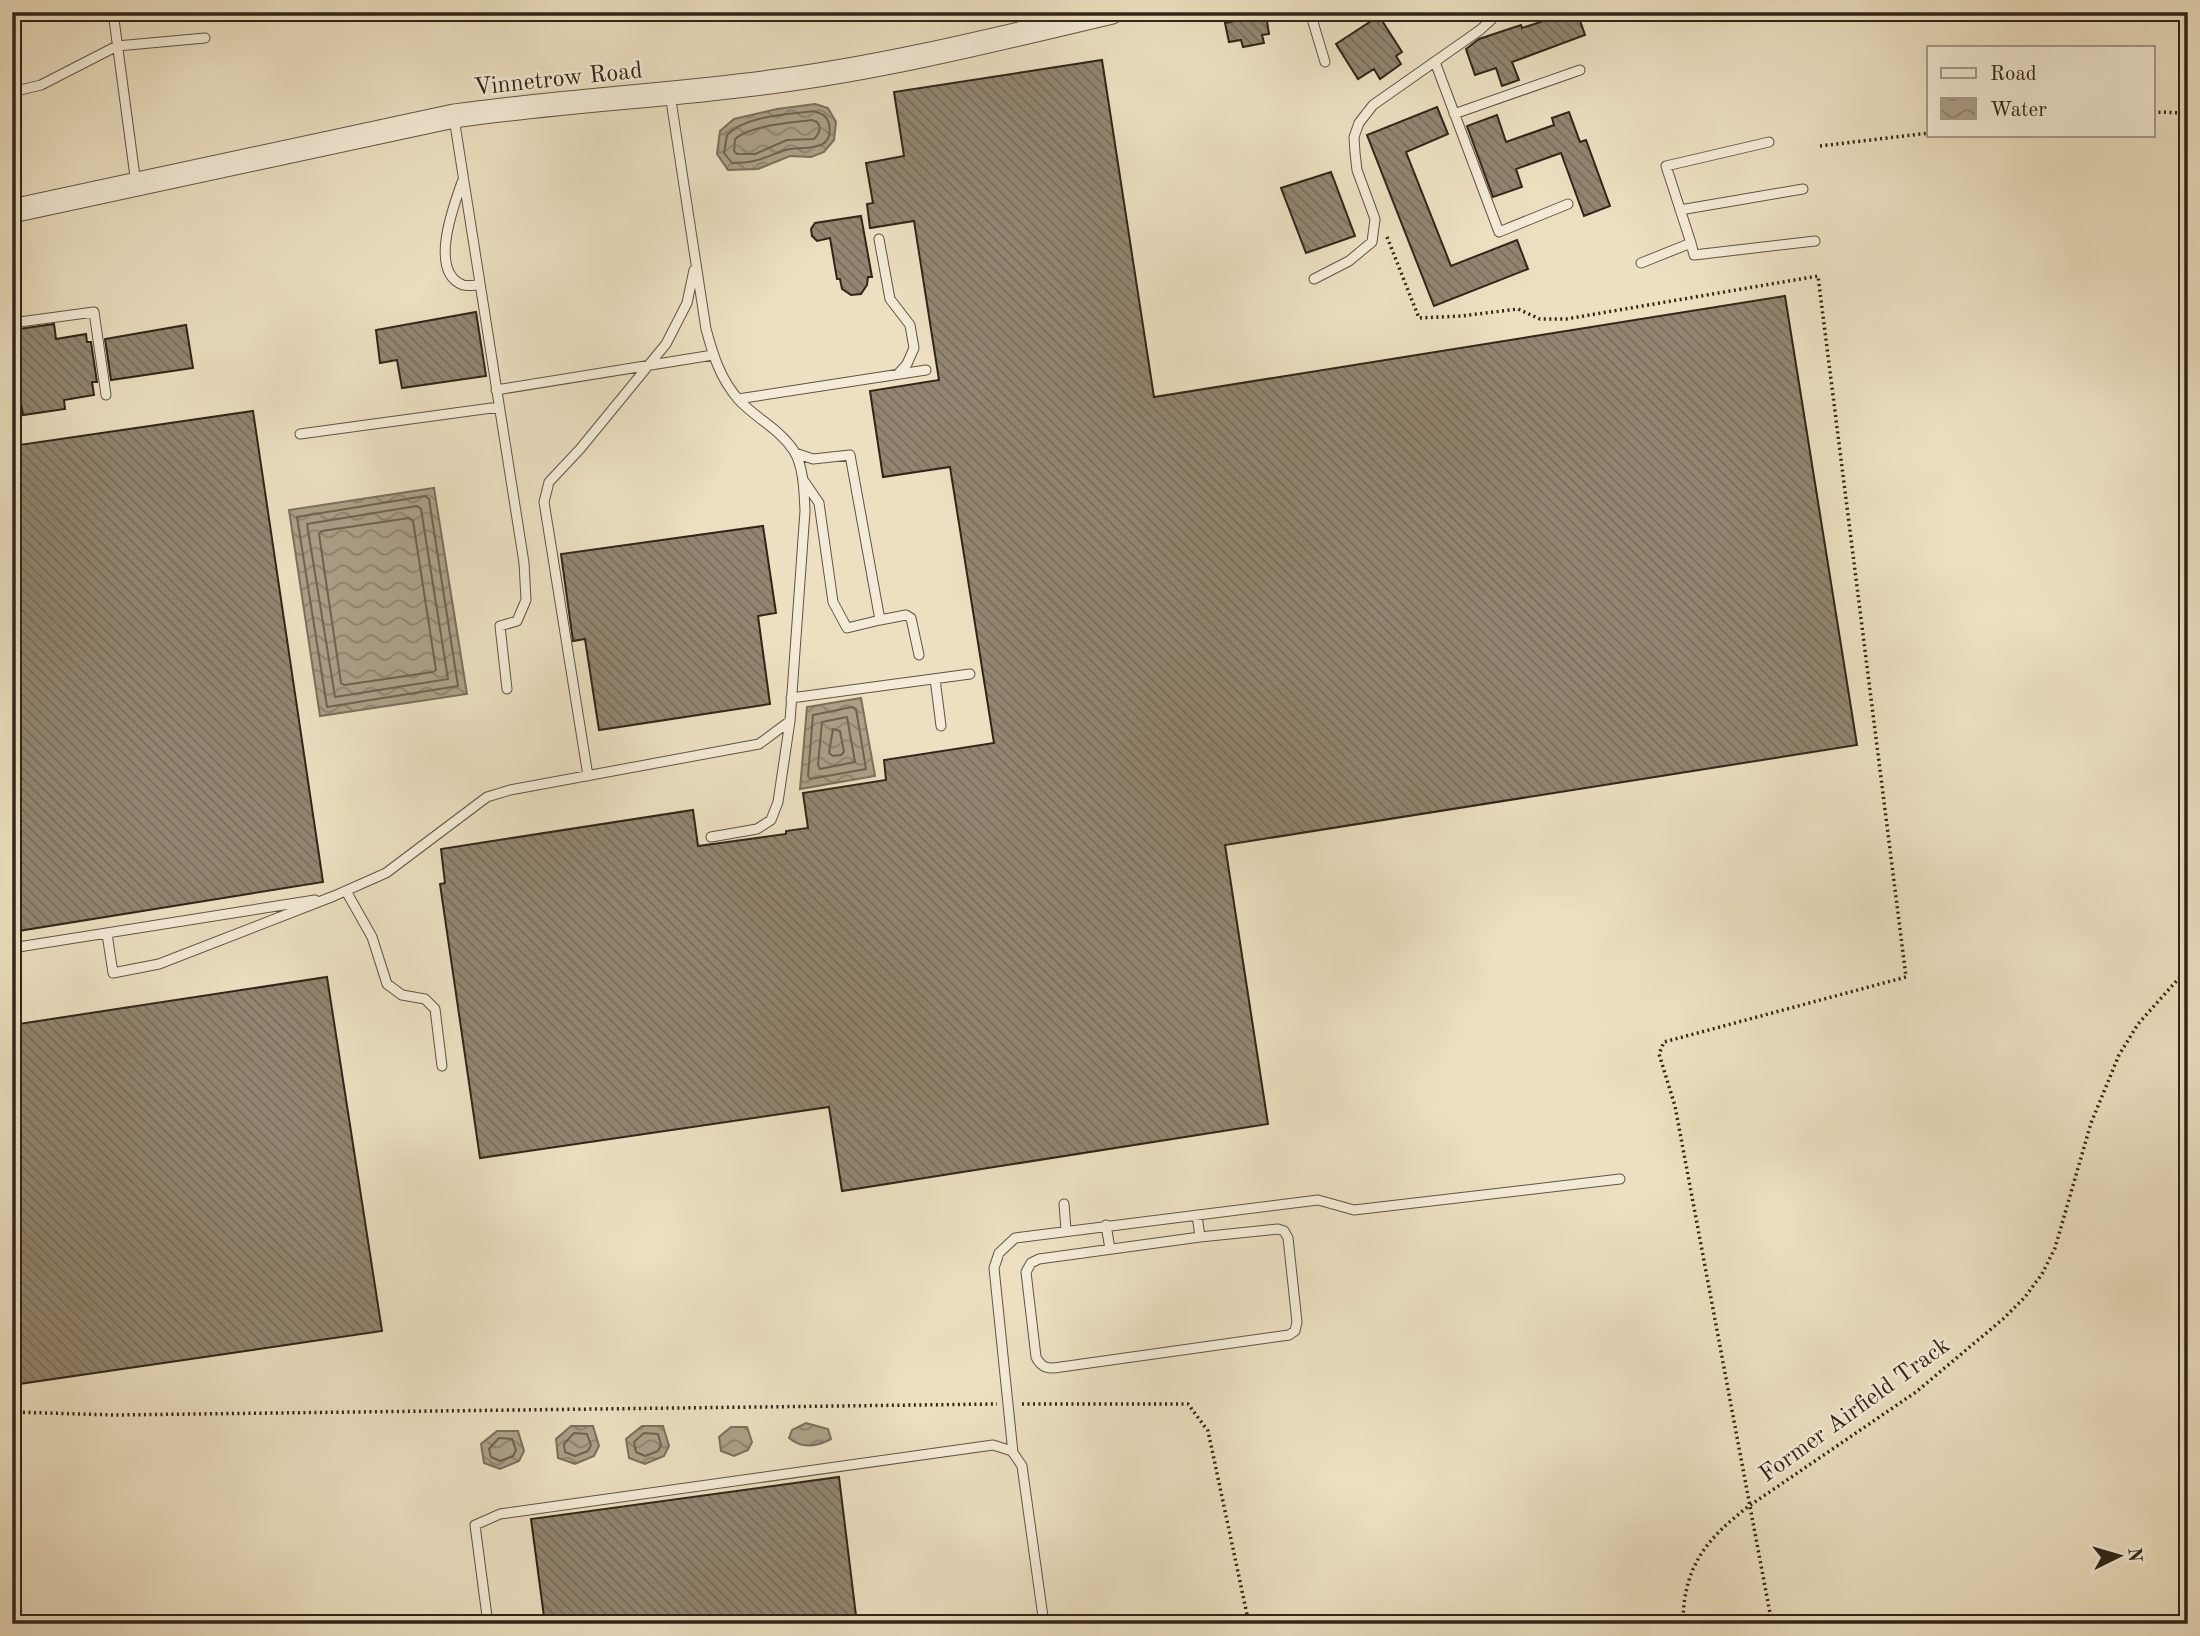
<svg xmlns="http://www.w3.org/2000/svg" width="2200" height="1636" viewBox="0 0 2200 1636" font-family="'Old Standard TT',serif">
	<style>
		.water { fill: url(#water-waves); stroke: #7b6f5c; stroke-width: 2 }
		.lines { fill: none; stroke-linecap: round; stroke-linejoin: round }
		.shore { stroke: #6e6251; stroke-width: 2 }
		.building { fill: url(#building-back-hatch); stroke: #31251a; stroke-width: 2 }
		.service-casing { stroke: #605444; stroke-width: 11 }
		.tertiary-casing { stroke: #605444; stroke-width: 25 }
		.path { stroke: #31251a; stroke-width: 3.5; stroke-dasharray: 2 3.5; stroke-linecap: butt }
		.service { stroke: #f3ebd7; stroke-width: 9 }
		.tertiary { stroke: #f3ebd7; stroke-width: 23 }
		.labels { text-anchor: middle; stroke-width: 5; stroke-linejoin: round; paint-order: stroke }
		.street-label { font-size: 24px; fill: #31251a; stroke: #f3ebd7 }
	</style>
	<defs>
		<pattern id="water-waves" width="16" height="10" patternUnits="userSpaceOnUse" patternTransform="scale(1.75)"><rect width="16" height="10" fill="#aca088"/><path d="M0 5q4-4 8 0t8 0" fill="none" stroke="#8d826e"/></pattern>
		<pattern id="building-back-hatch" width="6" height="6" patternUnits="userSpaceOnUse" patternTransform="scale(1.75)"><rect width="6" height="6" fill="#928671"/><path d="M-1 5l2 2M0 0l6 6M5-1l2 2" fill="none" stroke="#786d5c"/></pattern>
	</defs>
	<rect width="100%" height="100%" fill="#ece0c1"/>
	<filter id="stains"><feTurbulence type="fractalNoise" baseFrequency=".00286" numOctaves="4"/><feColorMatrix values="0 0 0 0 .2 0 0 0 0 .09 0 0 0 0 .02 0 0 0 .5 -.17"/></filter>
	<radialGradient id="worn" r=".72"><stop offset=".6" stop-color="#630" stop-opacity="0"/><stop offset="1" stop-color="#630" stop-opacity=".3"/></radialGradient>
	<path class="water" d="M815,104L828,108L836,122L834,140L824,152L811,157L790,156L758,169L728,170L717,154L720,131L734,119L777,109Z
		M434,488L467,694L320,716L289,510Z
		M861,698L875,776L800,789L807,707Z
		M806,1423L828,1429L831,1439C816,1447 802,1449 789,1438L792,1430Z
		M571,1426H593L599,1446L594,1456L575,1464L558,1458L556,1439Z
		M642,1426H663L669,1446L664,1456L645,1464L629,1458L626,1439Z
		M731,1427H747L752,1442L748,1450L734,1456L721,1451L719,1437Z
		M497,1431H518L524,1451L519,1461L500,1469L484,1463L481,1444Z"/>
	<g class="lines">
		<path class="shore" d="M813,111C820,113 827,115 829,124C835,155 800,145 785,150C763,158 757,163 732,163L724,153L727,135C747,115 786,115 813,111Z
			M812,120L817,122C822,128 819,134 814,139L787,140L755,154H737L734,151L735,139C750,125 791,123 812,120Z
			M425,496L429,499L458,686L327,707L297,517Z
			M417,506L421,509L448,679L335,697L307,524Z
			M409,518L413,521L436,670L433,672L344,685L341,683L319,534L322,531Z
			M852,707L856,709L866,769L810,779L808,776L813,715Z
			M847,717L855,762L820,769L818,765L822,722Z
			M833,729L840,731L844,752L841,755L833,756L829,753Z
			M574,1433L587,1434L591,1445L588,1451L575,1456L565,1452L564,1444Z
			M644,1433L658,1434L661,1445L658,1451L645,1456L636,1452L634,1442Z
			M499,1438L512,1439L516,1450L513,1456L500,1461L491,1457L489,1449Z"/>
	</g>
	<path class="building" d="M1553,12H1577L1585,35L1512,62L1519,80L1502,86L1496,68L1475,75L1466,49L1479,39L1521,25L1522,28L1556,17Z
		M1266,15L1269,34L1262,35L1264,43L1243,47L1241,40L1229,42L1225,23Z
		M1379,16L1402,52L1396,56L1401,64L1380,79L1374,69L1358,79L1336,44Z
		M1102,60L1154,397L1785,296L1857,745L1225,845L1268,1124L842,1191L829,1107L480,1158L440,884L445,883L441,849L693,810L698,846L786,834V831L808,828L803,793L886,780L884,760L994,743L950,467L883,477L870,391L939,380L914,221L870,228L867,204L873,203L866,163L904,156L894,92Z
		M1437,107L1448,134L1406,152L1451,266L1517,240L1528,269L1434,306L1367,135Z
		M1569,112L1580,142L1586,140L1610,206L1584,216L1561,153L1516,169L1522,187L1493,197L1467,126L1497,115L1506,142L1554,125L1552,118Z
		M1331,172L1355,236L1306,253L1281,188Z
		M861,216L872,277H868L867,285L861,294L851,295L842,289L840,279H837L830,238L817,241L812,236L811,229L815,223Z
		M476,312L486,376L402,388L397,360L380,363L376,330Z
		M54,324L56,339L86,334L87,342H91L97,382H92L94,395L64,400L65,409L23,415L20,397L12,398V330Z
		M186,325L193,368L111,380L105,339Z
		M253,411L323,882L12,932V446Z
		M763,526L776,613L758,616L770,704L599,730L585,639L573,641L561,554Z
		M327,977L382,1331L12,1385V1025Z
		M839,1477L857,1624H545L531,1519Z"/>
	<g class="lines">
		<defs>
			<path id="service" d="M113,12L136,184
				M1310,12L1325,62
				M1435,62L1499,232L1568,204
				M12,89L16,91L41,85L117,46L205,38
				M670,94L706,329C713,355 720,378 738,399C755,418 780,429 794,451C804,468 804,492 805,511L790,721L778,802L771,820L757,829L711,837
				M1454,114L1580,70
				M454,118L524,563L526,600L517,621L500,626L507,689
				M462,182C454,205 428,272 463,285C467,286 475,285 480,285
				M1680,210L1803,189
				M879,239L890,299L910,325L914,348L907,364L898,374
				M1691,243L1694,255L1815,241
				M1641,263L1691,243L1666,166L1769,142
				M1314,279L1349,261L1372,242L1375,219L1357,170L1355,153L1354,137L1359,123L1373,105L1480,30L1491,20L1494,12
				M12,323L94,312L106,395
				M496,390L713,355
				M738,399L926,370
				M300,434L499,407
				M795,453L813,459L850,455L880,620L847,628L833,602L819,503L804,481
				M880,620L906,615L911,618L919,655
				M935,679L941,726
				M791,698L970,674
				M588,776L544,502L549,482L580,449L666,344L687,303L694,270
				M346,891L372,937L387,984L402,995L425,999L435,1009L442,1066
				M107,934L113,973L159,964L334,896L386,873L487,797L510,790L759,744L790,721
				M12,948L315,900
				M1064,1204L1066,1230
				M1197,1215L1200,1237L1278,1229L1284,1231L1288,1238L1297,1322L1295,1331L1289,1335L1061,1367C1049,1369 1042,1369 1036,1357L1026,1272L1031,1263L1039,1259L1200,1237
				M1106,1225L1110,1249
				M1013,1453L994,1268L999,1253L1015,1238L1318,1200L1354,1210L1620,1179
				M488,1624L475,1525L500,1514L993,1445L1012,1451L1022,1466L1044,1624"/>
			<path id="tertiary" d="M12,211L454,116C559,101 665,96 770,82C886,67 998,39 1112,12"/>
		</defs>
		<use href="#service" class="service-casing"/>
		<use href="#tertiary" class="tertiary-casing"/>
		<path class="path" d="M2153,112L2188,113
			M1820,146L1929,133
			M1387,237L1419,318L1461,316L1518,309L1540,319H1566L1818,276L1906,977L1664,1042L1659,1054L1675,1106L1772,1624
			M1022,1404H1188L1208,1431L1249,1624
			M12,1412L115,1415L997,1404
			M1683,1624C1683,1567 1706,1539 1749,1506L1916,1392L2003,1319L2025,1297L2042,1274L2055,1248L2091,1123L2119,1055L2138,1024L2188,968"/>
		<use href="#service" class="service"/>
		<use href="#tertiary" class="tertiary"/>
	</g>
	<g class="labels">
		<g class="street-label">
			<text transform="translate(558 78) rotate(-6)" y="8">Vinnetrow Road</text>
			<text transform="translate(1854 1409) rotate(-36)" y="8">Former Airfield Track</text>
		</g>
	</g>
	<rect width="2200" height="1636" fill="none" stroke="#ece0c1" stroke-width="42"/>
	<rect x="14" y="14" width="2172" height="1608" fill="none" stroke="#31251a" stroke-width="3.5"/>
	<rect x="21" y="21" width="2158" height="1594" fill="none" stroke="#31251a" stroke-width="2"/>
	<rect x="1927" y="46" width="228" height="91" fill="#f3ebd7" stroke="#a59c8b" stroke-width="2"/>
	<rect x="1941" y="68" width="35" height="10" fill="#f3ebd7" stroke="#a59c8b" stroke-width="2"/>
	<text x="1990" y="80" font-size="21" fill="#31251a">Road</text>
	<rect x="1941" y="98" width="35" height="21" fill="url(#water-waves)" stroke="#a59c8b" stroke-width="2"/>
	<text x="1990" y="116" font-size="21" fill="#31251a">Water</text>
	<g transform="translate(2119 1556) rotate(85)" stroke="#f3ebd7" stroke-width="5" paint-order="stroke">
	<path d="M0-5L12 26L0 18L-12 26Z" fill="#31251a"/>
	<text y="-10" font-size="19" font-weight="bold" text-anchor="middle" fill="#31251a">N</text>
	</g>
	<rect width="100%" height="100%" filter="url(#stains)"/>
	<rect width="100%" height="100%" fill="url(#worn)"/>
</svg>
